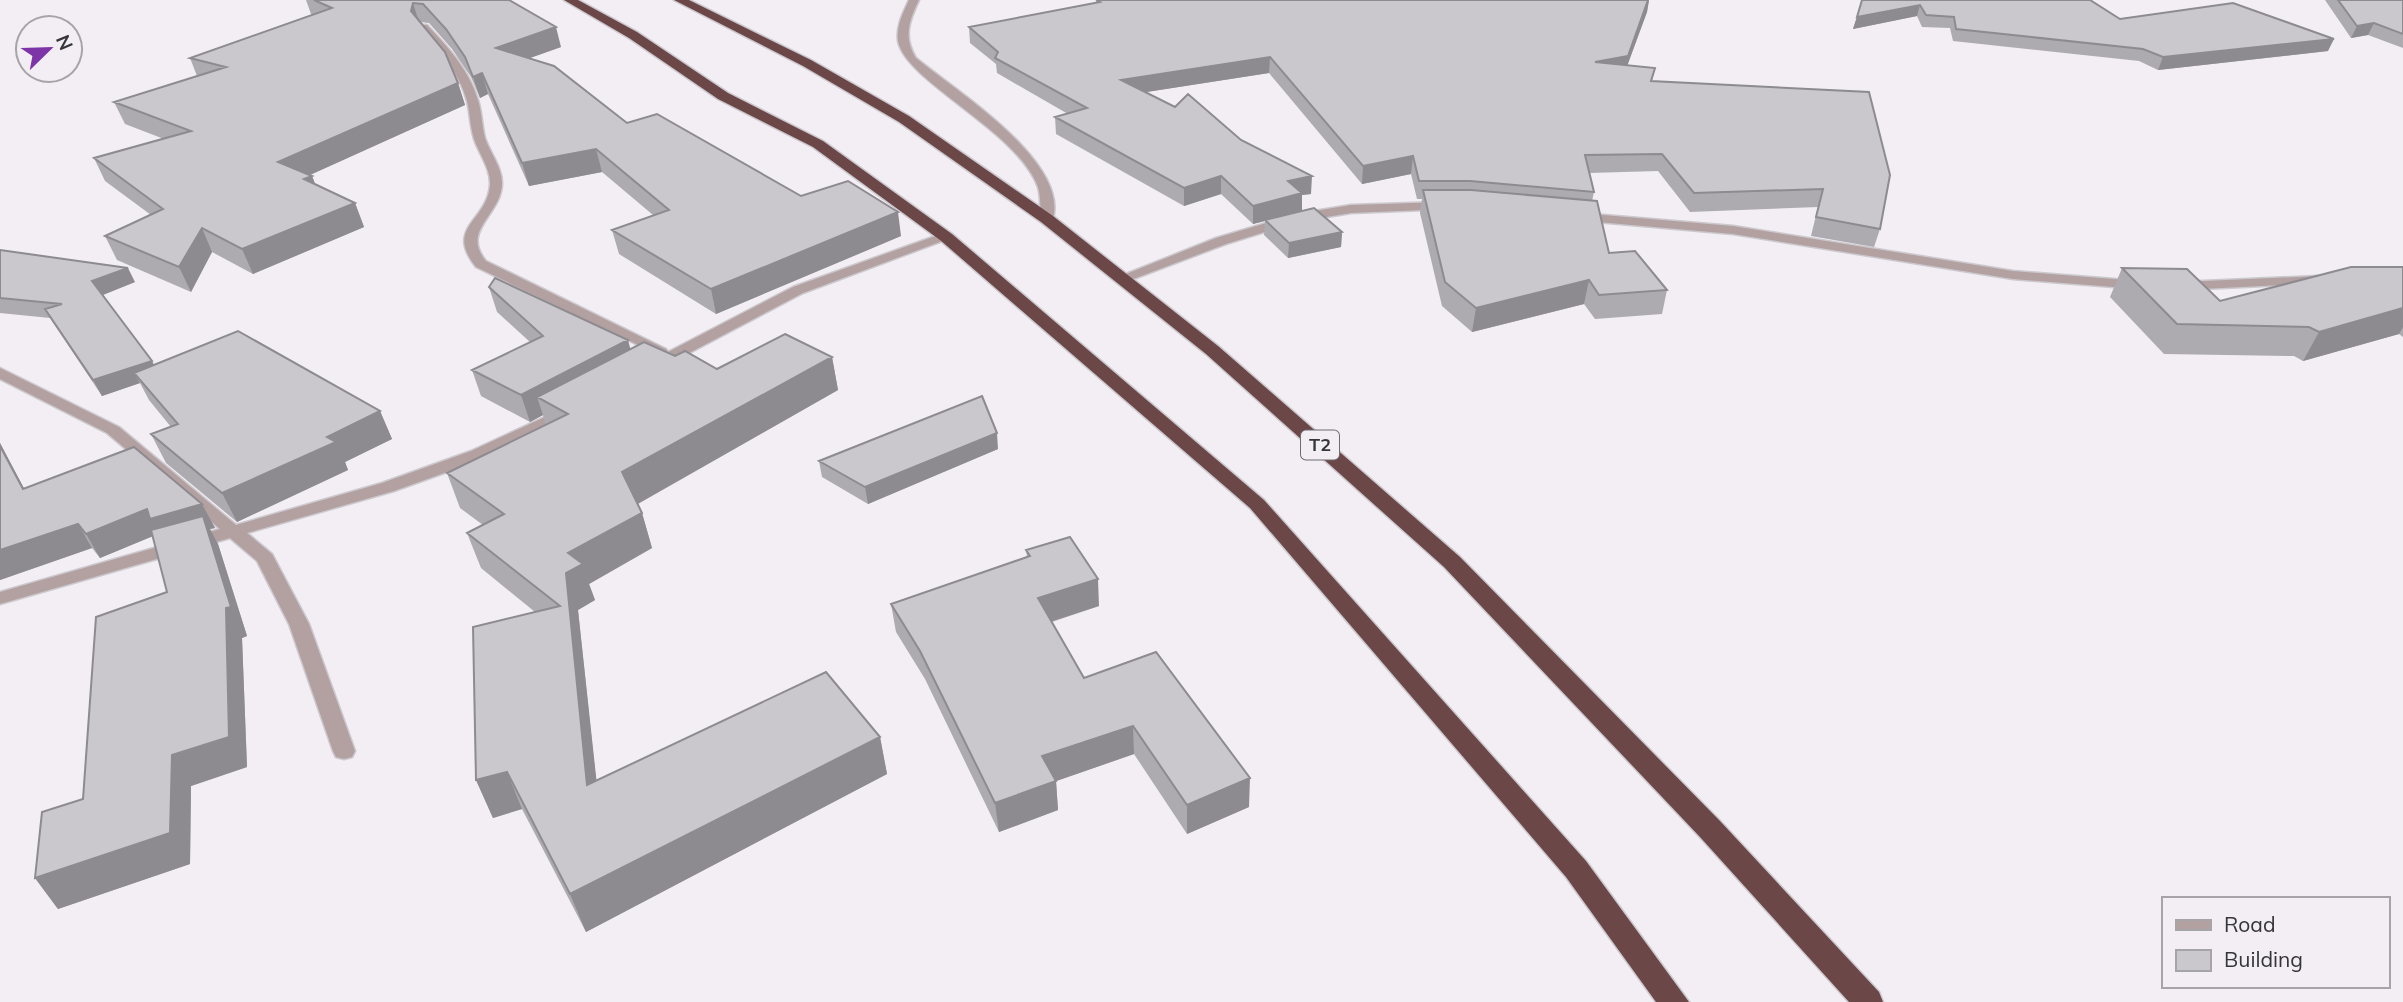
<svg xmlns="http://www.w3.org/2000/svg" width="2403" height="1002" viewBox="0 0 2403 1002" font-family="Mulish,sans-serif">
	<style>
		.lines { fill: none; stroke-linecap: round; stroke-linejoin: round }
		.street-casing { stroke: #ccc9ce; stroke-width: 3 }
		.highway-casing { stroke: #ccc9ce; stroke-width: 3 }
		.street { fill: #b3a0a0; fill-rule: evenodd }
		.highway { fill: #6c4747; fill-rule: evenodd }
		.wall { fill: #aeabb0 }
		.shaded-wall { fill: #8d8b90 }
		.building { fill: #cac7cd; stroke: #8d8b90; stroke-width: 2 }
		.labels { text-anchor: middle; stroke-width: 5; stroke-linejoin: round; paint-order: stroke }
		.shield { fill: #f2eef4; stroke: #6e6c70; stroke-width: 2 }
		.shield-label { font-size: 18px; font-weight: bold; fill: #363537 }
	</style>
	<rect width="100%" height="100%" fill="#f2eef4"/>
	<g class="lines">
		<defs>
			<path id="street" d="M909,0H919C909,21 903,37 916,58C954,90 1073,163 1052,222H1042L1041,219C1040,209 1041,197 1038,187C1017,130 906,82 898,41C896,26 903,13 909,0Z
				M419,25H427C448,47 469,70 478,100C482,113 482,126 485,138C490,153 502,167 502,183C502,215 460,230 486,261L666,349L668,352L793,287L941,234L946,233L953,237L803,293L657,370H647L644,367L661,356L476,267C444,227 487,222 490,185C491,169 479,154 474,139C470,126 470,113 467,101C459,72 440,50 419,29Z
				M1444,202L1450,206L1449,209L1351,213L1297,222L1226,244L1128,281H1118L1116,278L1216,238L1296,214L1351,205Z
				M1580,213L1733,226L2013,271L2139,281L2146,285L2139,289L2013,279L1733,234L1575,220V214Z
				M2318,276L2325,280L2323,283L2181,290L2174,286L2181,282Z
				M0,368L119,427L236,525L382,483L471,451L560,410H572L574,413L483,459L394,491L247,533L272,554L309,624L355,751L352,757L344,759L336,757L333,751L289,624L257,561L230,538L0,604V592L220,529L107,433L0,379Z"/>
			<path id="highway" d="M564,0H578L637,32L728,93L823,141L952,234L1264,500L1586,861L1689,1002H1656L1566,877L1250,508L940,240L813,147L718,99L629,38Z
				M674,0H689L811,60L909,116L1053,216L1218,346L1460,557L1720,821L1879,992L1883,1002H1849L1700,837L1444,567L1206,354L1041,222L899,122L803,66Z"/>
		</defs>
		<use href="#street" class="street-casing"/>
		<use href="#highway" class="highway-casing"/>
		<use href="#street" class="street"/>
		<use href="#highway" class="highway"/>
	</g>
	<path class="wall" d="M306,0H509L561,47L530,58L627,123L801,196L901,236L716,314L619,254L612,230L653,215L602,172L529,186L488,94L480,98L471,77L452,49L429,23L420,22L458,83L465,105L309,175L312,176L315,184L355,203L364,227L253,274L212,252L191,292L117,260L105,236L151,215L105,181L94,158L164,139L125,124L114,102L197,76L190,58L312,15L311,14Z
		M1096,0H1649L1647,12L1627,65L1655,68L1652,81L1869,92L1880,229L1874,247L1811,236L1818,207L1690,212L1658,171L1589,173L1594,192L1592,201L1609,253L1667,290L1662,314L1595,319L1584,304L1472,332L1442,306L1420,213L1422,199H1417L1411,174L1362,184L1269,73L1146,92L1241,140L1311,194L1302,195V211L1342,232L1341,247L1288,258L1264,235L1265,221L1253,224L1221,194L1184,206L1056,134L1055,117L1068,114L997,73L996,64L970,43L969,27L1096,3Z
		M1862,0L2120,19L2328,51L2158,70L2139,61L1953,41L1950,28L1922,27L1917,16L1853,29Z
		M2325,0H2403V48L2368,35L2351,38Z
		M0,250L135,282L103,295L154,365L380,411L392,439L345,462L348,470L237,522L166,463L151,434L171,427L149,400L140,383L102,396L50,318L0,313Z
		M2403,267V337L2399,334L2303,361L2294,356L2164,354L2110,297L2122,268L2220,301Z
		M489,287L631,349L675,356L717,369L832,357L838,390L638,504L642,513L652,548L589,584L595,600L578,610L596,780L880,737L887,774L586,932L522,809L493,818L476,780L535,612L481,568L467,533L483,525L460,508L447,473L546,425L543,415L530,422L481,396L472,370L530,342L497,312Z
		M0,443L24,489L202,504L215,528L210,529L218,544L247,636L242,638L247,767L191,786L190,864L58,909L35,878L83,799L167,592L153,536L100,558L92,548L0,580Z
		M998,449L868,504L822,477L819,461Z
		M1026,550L1099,606L1052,622L1084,678L1249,807L1187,834L1134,754L1056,781L1058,810L999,832L925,679L896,632L891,604L1027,557Z"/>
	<path class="shaded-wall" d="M1649,0L1647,12L1625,72L1595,62Z
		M413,3L419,22L411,11Z
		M1920,5L1917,16L1853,29L1857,17Z
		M2374,23L2368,35L2351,38L2357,26Z
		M556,27L561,47L502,68L496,48Z
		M2334,39L2328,51L2158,70L2163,57Z
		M1270,57L1269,73L1121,96V80Z
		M482,73L488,94L480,98L473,77Z
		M458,83L465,105L288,185L278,162Z
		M596,149L602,172L529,186L522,163Z
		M1413,156L1411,174L1362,184L1363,166Z
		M312,176L321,199L304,179Z
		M1221,176V194L1184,206V188Z
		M1312,176L1311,194L1302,195V211L1253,224V206L1288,181Z
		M355,203L364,227L253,274L242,249Z
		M898,212L901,236L716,314L711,289Z
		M202,228L212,252L191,292L179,267Z
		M1342,232L1341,247L1288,258L1289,243Z
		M128,268L135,282L100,296L92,281Z
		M1589,280L1584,304L1472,332L1476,308Z
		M2403,308V327L2399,334L2303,361L2319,332Z
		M628,340L635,366L537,397L543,415L530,422L521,395Z
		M832,357L838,390L632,507L622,472Z
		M152,361L160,377L134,373L140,383L102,396L93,380Z
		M380,411L392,439L345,462L348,470L237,522L222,493L327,437Z
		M997,433L998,449L868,504L865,487Z
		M0,443L37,513L23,489L0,446Z
		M202,504L215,528L210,529L218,544L247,636L242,638L247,767L191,786L190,864L58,909L35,878L172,755L229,737L158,534L100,558L86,534L147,509Z
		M642,513L652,548L589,584L595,600L578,610L601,822L587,785L566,573L568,553Z
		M78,524L92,548L0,580V550Z
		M1098,579L1099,606L1040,625L1038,598Z
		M1133,726L1134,754L1045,785L1042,756Z
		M880,737L887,774L586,932L570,894Z
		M507,772L522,809L493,818L476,780Z
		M1250,778L1249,807L1187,834V805Z
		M1056,781L1058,810L999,832L995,803Z"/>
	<path class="building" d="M314,0H509L556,27L496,48L554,66L627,123L657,114L801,196L848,181L898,212L711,289L612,230L669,210L596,149L522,163L482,73L473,77L465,57L446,29L423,4L413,3L411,11L445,52L458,83L278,162L312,176L304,179L355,203L242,249L202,228L179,267L105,236L163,209L94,158L191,131L114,102L226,67L190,58L332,8Z
		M1097,0H1648L1628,56L1595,62L1655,68L1651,81L1869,92L1890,175L1880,229L1816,217L1823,189L1694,193L1662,154L1585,155L1594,192L1470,181H1419L1413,156L1363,166L1270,57L1121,80L1175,107L1188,94L1241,140L1312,176L1288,181L1302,193L1253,206L1221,176L1184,188L1055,117L1087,108L995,58L998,52L969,27L1100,2Z
		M1862,0H2090L2120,19L2233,3L2334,39L2163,57L2143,49L1956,29L1954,17L1926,15L1920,5L1857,17Z
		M2338,0H2403V34L2374,23L2357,26Z
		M1423,190H1471L1597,201L1609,253L1635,251L1667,290L1599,295L1589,280L1476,308L1445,282Z
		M1314,208L1342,232L1289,243L1265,220Z
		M0,250L128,268L92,281L152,361L93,380L45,309L62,304L0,298Z
		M2351,267H2403V308L2319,332L2309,327L2177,324L2122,268L2187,269L2220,301Z
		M495,278L628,340L521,395L472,370L543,336L489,287Z
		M238,331L380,411L327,437L336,442L222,493L151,434L178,424L134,373Z
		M785,334L832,357L622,472L642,513L568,553L583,564L566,573L587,785L826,672L880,737L570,894L507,772L476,780L473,627L560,606L467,533L504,514L447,473L568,414L537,397L644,342L675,356L685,351L717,369Z
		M982,396L997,433L865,487L819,461Z
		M0,446L23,489L134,447L202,504L150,519L147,509L86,534L78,524L0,550Z
		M203,516L231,607L226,608L229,737L172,755L170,833L35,878L42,812L83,799L96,617L167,592L151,530Z
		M1070,537L1098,579L1038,598L1084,678L1156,652L1250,778L1187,805L1133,726L1042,756L1056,781L995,803L920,651L891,604L1030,556L1026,550Z"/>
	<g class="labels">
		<rect class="shield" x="1301" y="430.5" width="38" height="29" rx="5"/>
		<g class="shield-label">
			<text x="1320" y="451">T2</text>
		</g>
	</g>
	<rect x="2162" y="897" width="228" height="91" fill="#f2eef4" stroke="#a7a4a8" stroke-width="2"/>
	<rect x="2176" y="920" width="35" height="10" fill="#b3a0a0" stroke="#a7a4a8" stroke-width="2"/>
	<text x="2224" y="932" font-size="21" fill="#363537">Road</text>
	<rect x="2176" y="950" width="35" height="21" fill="#cac7cd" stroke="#a7a4a8" stroke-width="2"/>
	<text x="2224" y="967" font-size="21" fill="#363537">Building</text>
	<g transform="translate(49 49) rotate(67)"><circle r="33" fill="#f2eef4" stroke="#a7a4a8" stroke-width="2"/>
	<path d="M0-5L12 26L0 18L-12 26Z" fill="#7d34a7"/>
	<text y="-10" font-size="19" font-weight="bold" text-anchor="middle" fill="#363537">N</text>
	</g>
</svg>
